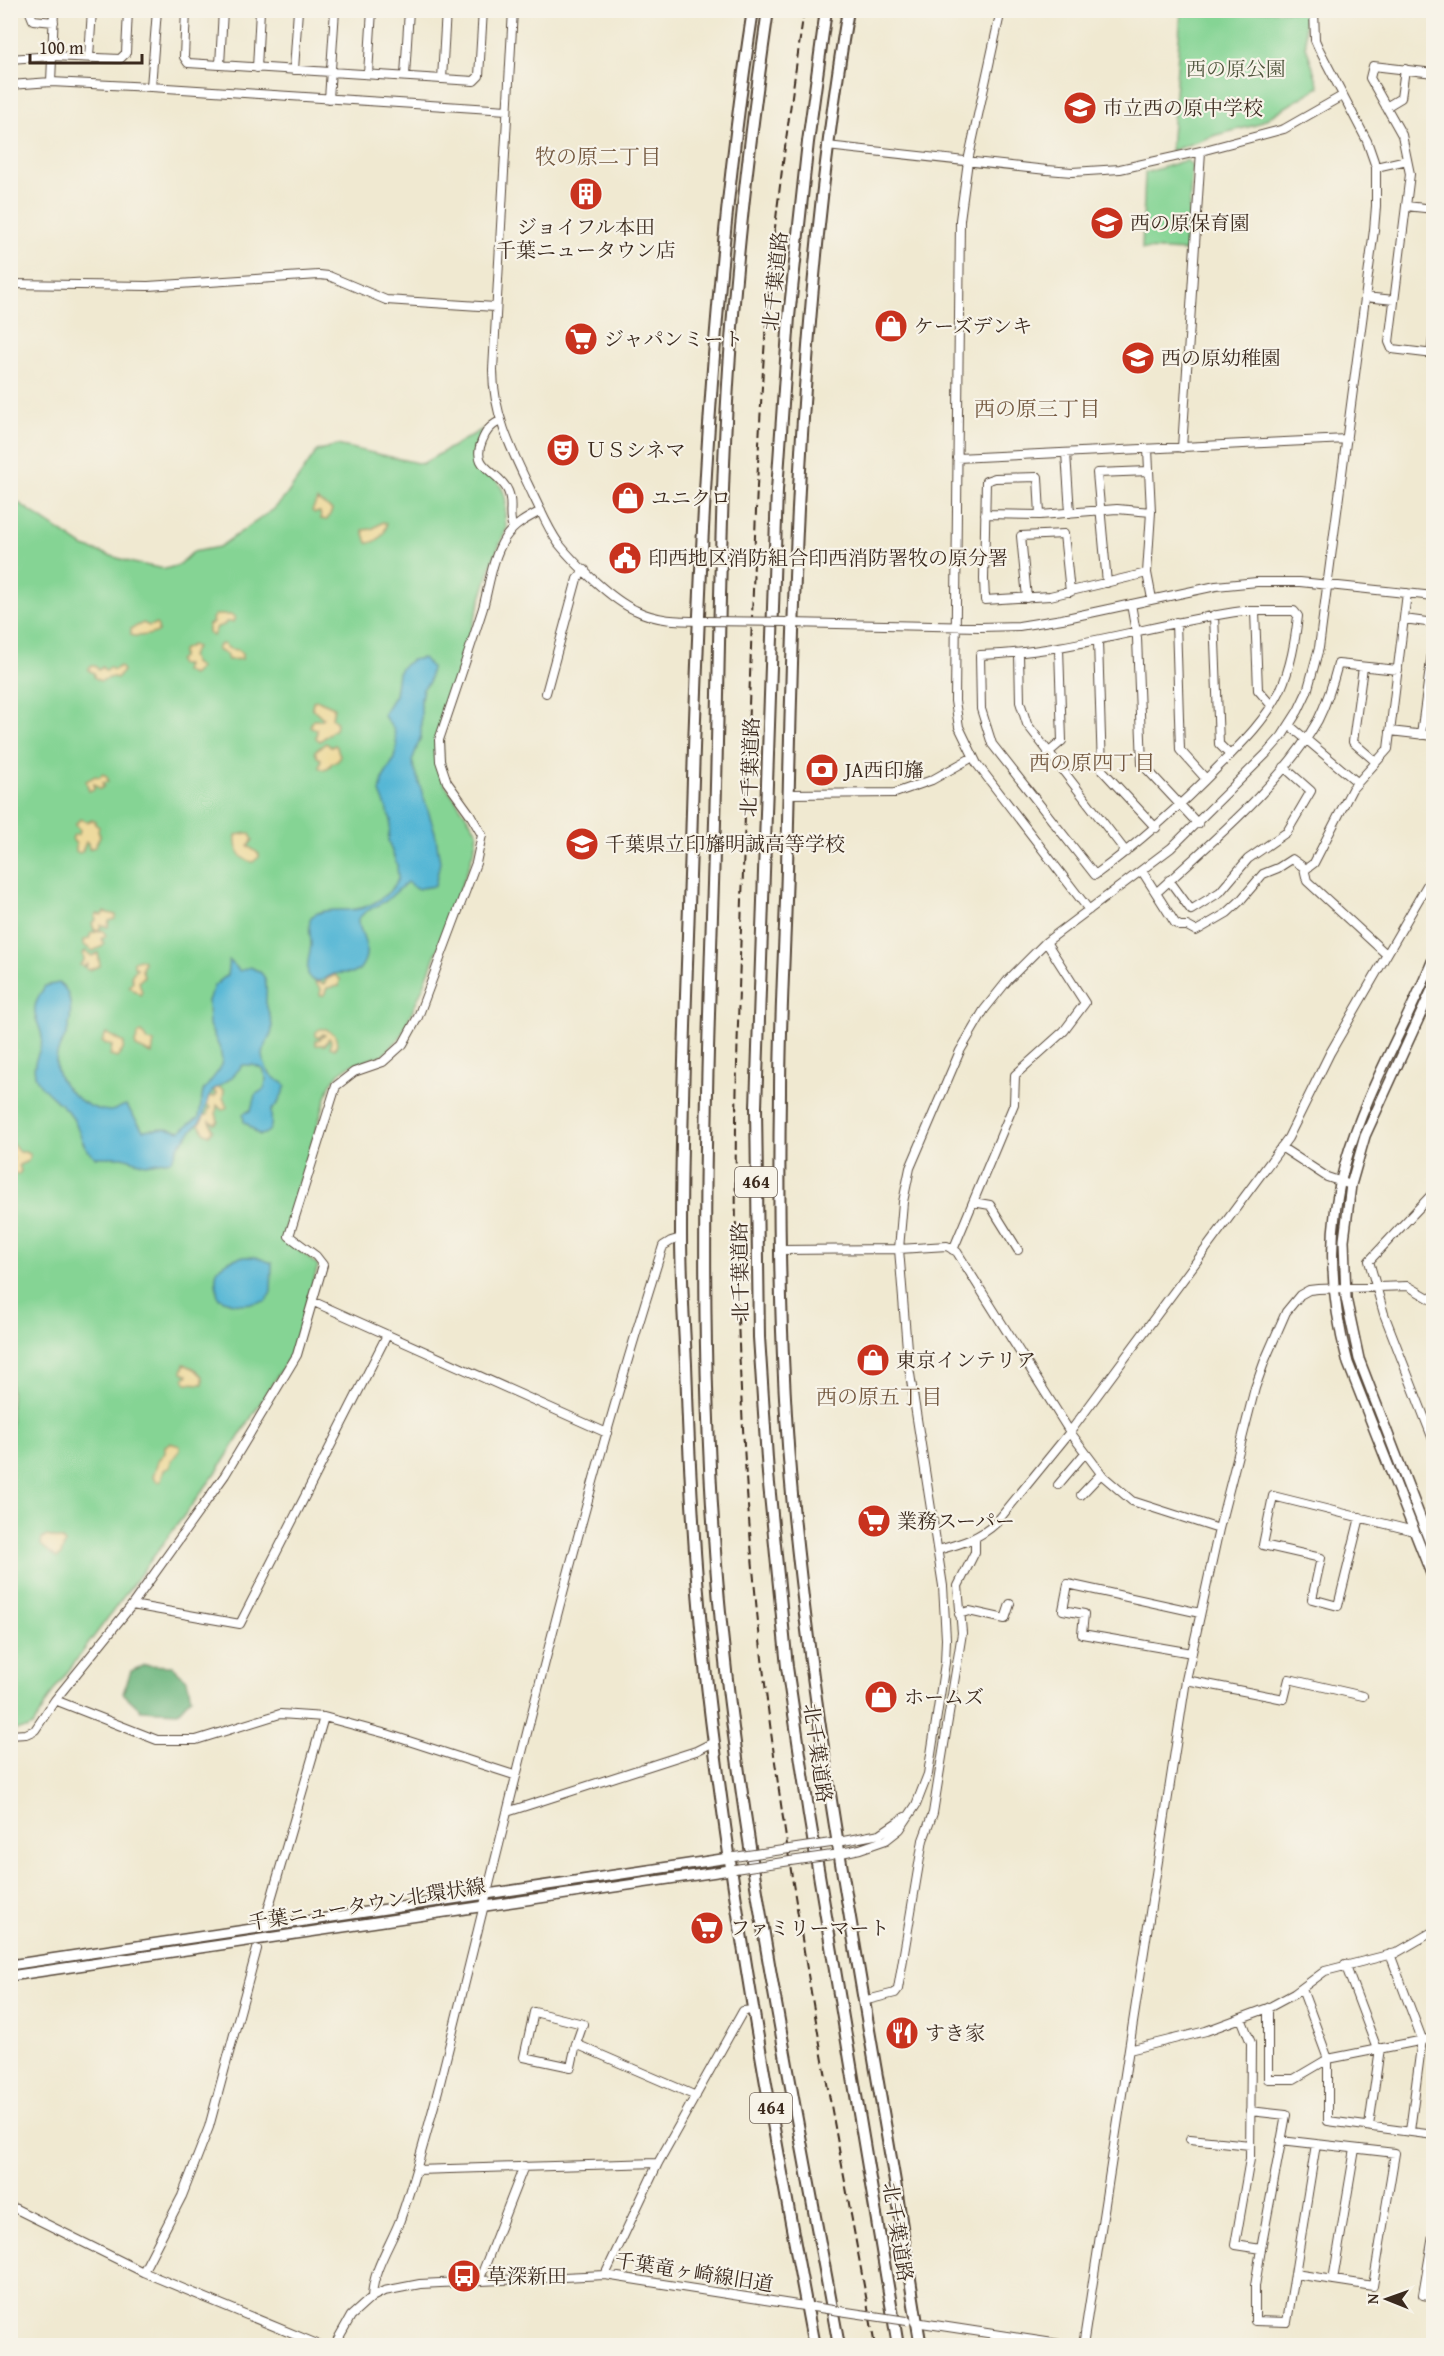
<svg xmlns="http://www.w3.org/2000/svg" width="1444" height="2356" viewBox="0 0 1444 2356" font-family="'Gentium Book Plus','Noto Serif JP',serif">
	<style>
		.green { fill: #85d494; stroke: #607f59; stroke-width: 1.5 }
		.forest { fill: #6cb67e; stroke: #54704e; stroke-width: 1.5 }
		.sand { fill: #eeda9e; stroke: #94825e; stroke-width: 1.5 }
		.water { fill: #56b7d5; stroke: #48707a; stroke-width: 1.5 }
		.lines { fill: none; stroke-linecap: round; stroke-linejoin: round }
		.minor-casing { stroke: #564739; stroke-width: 10 }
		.major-casing { stroke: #564739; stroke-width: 12 }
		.highway-casing { stroke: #564739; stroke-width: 14 }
		.minor { stroke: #fff; stroke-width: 8 }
		.major { stroke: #fff; stroke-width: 9 }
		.highway { stroke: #fff; stroke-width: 10 }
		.rail { stroke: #3b2a1e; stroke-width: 2; stroke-dasharray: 9 4.5; stroke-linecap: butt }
		.minor-bridge-casing { stroke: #564739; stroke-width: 10; stroke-linecap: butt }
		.minor-bridge { stroke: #fff; stroke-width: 8 }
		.labels { text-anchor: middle; stroke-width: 4.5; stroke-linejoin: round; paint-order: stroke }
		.shield { fill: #f7f3e8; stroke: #73665b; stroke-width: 1.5 }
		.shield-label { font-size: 18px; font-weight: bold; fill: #3b2a1e }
		.park-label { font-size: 20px; fill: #4e543c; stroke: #f7f3e8 }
		.poi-label { font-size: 20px; fill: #3b2a1e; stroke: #f7f3e8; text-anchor: start }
		.street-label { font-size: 20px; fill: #3b2a1e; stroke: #f7f3e8 }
		.neighbourhood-label { font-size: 21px; fill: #745940; stroke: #f7f3e8 }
	</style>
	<rect width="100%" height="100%" fill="#f7f3e8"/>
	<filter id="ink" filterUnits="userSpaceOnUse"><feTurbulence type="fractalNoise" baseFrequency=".0167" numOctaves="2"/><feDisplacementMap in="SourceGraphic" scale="12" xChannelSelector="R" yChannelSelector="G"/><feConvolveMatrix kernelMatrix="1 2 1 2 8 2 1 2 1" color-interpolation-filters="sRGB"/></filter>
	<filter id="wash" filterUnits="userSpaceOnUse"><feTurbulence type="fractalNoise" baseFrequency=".008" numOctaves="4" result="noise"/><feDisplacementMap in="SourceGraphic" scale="24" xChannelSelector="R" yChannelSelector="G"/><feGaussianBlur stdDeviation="1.35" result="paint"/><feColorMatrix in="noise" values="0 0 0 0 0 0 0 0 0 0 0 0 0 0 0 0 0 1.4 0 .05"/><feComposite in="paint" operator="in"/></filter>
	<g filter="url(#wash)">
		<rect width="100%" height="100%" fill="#f0e9d1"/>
		<path class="green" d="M1181,10L1304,11L1306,46L1319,87L1256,125L1216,135L1171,151Z
			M1186,160L1192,165L1186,251L1142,249L1145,173Z
			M483,429C461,482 495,462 505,496C508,508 502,517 507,528L494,557L441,726L444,783L477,831L476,842L469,866L424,985L400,1038L383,1055L351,1065L339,1073L330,1085L283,1236L318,1266L292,1353L218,1470L54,1690L33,1726L26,1729L11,1730V498L84,547L133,563L165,569L179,565L193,552L219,547L274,509L286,496L317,451L337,445L422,464Z"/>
		<path class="forest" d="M144,1665L172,1666L187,1680L191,1698L178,1712L141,1710L123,1693L131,1671Z"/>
		<path class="sand" d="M317,500L332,510L327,520L321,519L320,512L315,513L312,511Z
			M383,522L386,524C386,534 377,543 367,543L363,530L372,529Z
			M215,615H231L235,617L233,622H226L224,625L217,627L213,636L208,633V625L213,623L212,619Z
			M143,623L149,626L156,624L158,626V632C150,635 142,636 134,636L131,635V629Z
			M223,644L230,649L238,650L242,654V659L228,660L226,654L217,650L219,645Z
			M192,645L196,647L191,656L194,663L200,668L192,675L184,671L186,665H180L178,661L182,658V650Z
			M91,666H95L99,670L102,667L106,671L109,667L114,670L120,666L123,671L117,678L113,677L100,681L94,677V673L88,670Z
			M318,700L334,707L332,718L337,723L335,729L320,741L316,738L317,730L310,726L313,720H321L323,718L312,708L313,701Z
			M326,743L331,747L335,745L337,747L340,756L338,761L332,763L327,769L323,770L319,767L321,759L317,757L315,751Z
			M102,774L107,776L108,782L102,783L104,786L100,789L94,784V789L89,791L86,781L95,776L100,777Z
			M80,819L87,822L92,820L95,821V824L99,827L98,830L100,836L95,847L89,849L88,843L86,842L82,852L79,853L76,851V844L72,839L74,835L79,834L80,830L75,825Z
			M247,833L250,834L253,840L248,846L259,854V857L253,862C238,860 235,847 236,835Z
			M104,912L116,915L115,919L109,921L108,927L101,925L99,930H94L92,923L96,920L95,916L97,914L102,915Z
			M103,930L106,936L101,939L104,943L103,946L93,951L84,945V940L89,939L91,933Z
			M85,951L92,956L98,953L100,966L89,970L86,969L87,964L84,967L80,965L84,960L83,954Z
			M139,959L144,961L142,970L144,976L139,982L142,992L140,995L129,986L133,981L131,976L137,968L134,967V961Z
			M335,975L340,979L339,986L327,988L324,995H320L321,989L315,983L319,982L324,984L327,979Z
			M320,1029H326L335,1035L337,1043L335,1049L330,1047L331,1040L329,1038L325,1045H316V1040L320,1039L325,1035L323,1034L320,1037H316V1032Z
			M142,1032L147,1041L154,1042L152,1054L136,1047L135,1043L139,1033Z
			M106,1033L124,1043L123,1050L117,1058L110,1056L112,1046L102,1042Z
			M218,1087L224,1090L223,1098L227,1107L222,1110L217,1105L216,1113L218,1121L215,1124L210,1121L213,1130L209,1135L205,1133L199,1124L205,1115H208V1110L211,1108L207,1105L209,1096L214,1097L217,1094L213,1090Z
			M11,1144L15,1146L19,1152H25L30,1155L28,1161L19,1165L21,1171L18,1175L11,1171L13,1158L11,1157Z
			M184,1364L195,1369L203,1377V1384L186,1383L184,1378L188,1375L182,1372Z
			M170,1443L180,1446V1450L171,1461L170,1467L164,1470L161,1481L157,1482L153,1477L158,1460L165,1453V1446Z
			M47,1536L62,1540L65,1543L61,1555L57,1558L41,1545L42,1539Z"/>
		<path class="water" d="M423,658L431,667L429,682L423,689L421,698V736L412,761L435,832L440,862L435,886L416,889L407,882L386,901L365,912L358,919V923C365,940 373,956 357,972C350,974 342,972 334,974C330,975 326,979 322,980C299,987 310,954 311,945C311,934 307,927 311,917C321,909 335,910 348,910C368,910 389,897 398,879L397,865L388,841L391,820L380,792L383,778L393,761L397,747L394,730L384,716L385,711L395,695L398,673L402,667L412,660Z
			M229,960L240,971L250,967C254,969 260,971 262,974C268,981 266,994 266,1002C267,1011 273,1021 272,1029C272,1036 267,1040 265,1046C259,1062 269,1078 284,1083L286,1086L278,1103L271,1111C271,1122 275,1132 260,1135C254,1132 252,1126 244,1122L243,1114L251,1110L255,1095L264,1089L267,1079L263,1069L253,1065H243L230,1079L213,1090L208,1099L203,1118L180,1144L171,1160L145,1164L123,1157H95C80,1146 81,1131 72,1117C63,1103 45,1094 37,1080C29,1064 41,1054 42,1039C42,1028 33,1019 35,1007C36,1000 41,993 45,986L59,983C74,992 72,1021 66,1035C62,1044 56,1050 56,1061C55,1085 85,1110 109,1111C116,1111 120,1106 126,1105L143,1130C158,1129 165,1126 180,1131L199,1117L203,1091L220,1069L222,1060L220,1049L209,1025L208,1001L214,986L227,975Z
			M240,1257H256L272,1263L271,1292L266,1301C248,1304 235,1307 218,1297C214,1271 213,1265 240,1257Z"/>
	</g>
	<g filter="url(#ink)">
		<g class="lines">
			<defs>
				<path id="minor" d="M29,10L33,20L54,22
					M186,10L184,57L188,63L474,81L479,76L483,10
					M513,10L493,370C493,416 514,455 533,495C541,511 548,529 559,544C575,564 612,600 635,610C657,621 678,621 702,621
					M1001,10L968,161L960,220L955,701L959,727L977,764L1089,910
					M89,57L92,10
					M10,59L52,56L120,59L126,53L128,10
					M220,65L223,10
					M257,68L260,10
					M294,70L298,10
					M1434,73L1373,66L1370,78L1402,135L1410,174L1389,342L1392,349L1434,354
					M368,74L372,10
					M405,76L409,10
					M442,79L446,10
					M51,82L54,10
					M10,85L51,82L151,87L507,110
					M151,87L157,10
					M329,99L335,10
					M1386,107L1401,98L1405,69
					M827,146L1047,170L1072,172L1120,169L1201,151L1284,129L1342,96
					M1376,167L1407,160
					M1406,206L1434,209
					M1430,209L1434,182
					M10,284L148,286L319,275L329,276L386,300L495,307
					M1365,297L1394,300
					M1431,354L1434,330
					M500,421C490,426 486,431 482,441C470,469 499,470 508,491C514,505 507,515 513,528
					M1182,448L1201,151
					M1148,449L1151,512L1147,573L1152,599
					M1066,453L1070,513
					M957,458L1347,439
					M985,514L1040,515L1117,509L1151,512
					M1040,515L1038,477L995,478L986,481L984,579L985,600L1050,596L1147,573
					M1107,583L1097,473L1149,471
					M1027,598L1021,536L1064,534L1070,592
					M1131,604L1137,638L1142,764L1198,824
					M1243,611H1294L1298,616C1295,642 1291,667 1280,691C1265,721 1242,743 1219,766C1180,806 1140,842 1095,875L992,744L981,709L980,655C1070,653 1154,623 1243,611Z
					M1255,611L1258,690L1271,705
					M1214,615L1219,744L1230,755
					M1404,619L1434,623
					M1176,622L1180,750L1206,779
					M789,623L980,627L1019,626L1062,619L1216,586L1257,582H1300L1434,596
					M1098,641L1102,770L1156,828
					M1019,654L1020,702L1027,724L1126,852
					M1363,667L1353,742L1376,762
					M546,693L577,579L585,570
					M1289,725L1357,782
					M1390,731L1434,736
					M1421,735L1434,638
					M1048,753L1062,741L1059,648
					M788,794L895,793L932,780L973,757
					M1304,868L1307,881L1386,954
					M1142,871L1175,923L1180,926H1187L1196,931L1227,913L1240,901L1263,874L1278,868L1292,859L1306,869L1314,863L1352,789L1388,749L1407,593
					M1169,880L1191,910L1220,892L1248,859L1287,832L1311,791L1284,767
					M1156,893C1209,844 1283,783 1318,720C1327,702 1333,683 1338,664L1398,670
					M1281,1147L1327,1177L1351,1185
					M1434,1192L1369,1261L1384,1314L1434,1442
					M973,1202L990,1205L1018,1250
					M780,1250L899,1249L947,1246L957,1252L1070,1432L1103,1476L1132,1501L1219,1529
					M953,1250L1014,1104L1015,1075L1064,1031L1085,1003L1046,942
					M314,1302L607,1433
					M1058,1485L1085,1453
					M1081,1495L1101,1474
					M1360,1517L1338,1606L1312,1599L1321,1558L1263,1545L1273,1496L1414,1531
					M938,1550C959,1544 979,1539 996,1523L1070,1432L1288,1138L1330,1053L1434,873
					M132,1605L240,1624L387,1335
					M959,1614L969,1611L1005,1619L1010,1604
					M1192,1653L1082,1634L1084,1614L1063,1610L1068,1584L1200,1613
					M1186,1680L1284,1699L1289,1679L1363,1696
					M55,1700L157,1740H196L280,1714L324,1717L387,1734L514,1775
					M10,1735L26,1734L35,1730L55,1700L132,1605L225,1475L297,1355L323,1265L316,1256L289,1236L336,1086L354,1072L383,1062L403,1044L418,1017L476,863L482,835L470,814L447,782L440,761L439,740C454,696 469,652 483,608C489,586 492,558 505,538C514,525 527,518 541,511
					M507,1812L696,1751L714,1742
					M833,1843L880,1834L905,1817
					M837,1854L860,1849L886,1840L900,1829L916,1805L928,1774L945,1663L946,1639L943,1586L908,1361L899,1249L903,1202L910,1168L960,1051L984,1010L1008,980L1046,942L1171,848L1266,754L1282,736L1298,711L1307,692L1319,648L1374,230L1376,206V167L1367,141L1319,49L1315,40L1314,10
					M263,1927L324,1717
					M1390,1954L1422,2039L1410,2131
					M1345,1964L1377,2049
					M1302,1989L1328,2059V2121L1434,2135
					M863,2001L895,1993L898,1989L923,1840L933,1813L962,1633L958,1586L975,1552V1538
					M1268,2008V2079H1294L1328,2059L1434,2038
					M1241,2018L1251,2043L1250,2159L1235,2245L1261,2249L1286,2115L1250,2111
					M576,2044L571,2067L524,2057L534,2012L583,2024L576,2044L696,2096
					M1129,2050L1206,2031L1268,2008L1294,1994L1325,1971L1396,1953L1434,1931
					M1369,2126L1380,2048
					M1190,2139L1250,2145
					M1281,2140L1395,2153L1373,2286L1295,2274L1316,2144
					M416,2170L658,2163
					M10,2206L143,2272L322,2346
					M1434,2230L1423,2295L1434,2297
					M1261,2249L1255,2286V2321L1287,2322L1295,2274
					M143,2272L182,2196L209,2127L257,1949
					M605,2275L658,2163L743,2011L754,2010
					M1333,2280L1355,2149
					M479,2281L524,2166
					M372,2297C373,2269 390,2246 400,2220C416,2175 428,2129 440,2083C510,1803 575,1521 663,1246L671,1241L681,1238
					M915,2322L1073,2346
					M334,2346L351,2316L372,2297L384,2291L420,2284L605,2275L810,2307
					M1083,2346L1186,1680L1219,1529L1255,1388L1265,1360L1286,1312L1300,1295L1309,1290L1318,1289L1408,1286L1434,1301"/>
				<path id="major" d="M1434,957C1406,1026 1365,1092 1345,1164C1326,1230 1330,1297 1348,1363L1434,1581
					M1434,985L1365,1136L1351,1185L1344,1240L1346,1298L1359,1359L1434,1553
					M10,1965L729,1858
					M10,1976L730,1870"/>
				<path id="highway" d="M753,10C710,287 699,566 691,845C687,975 681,1105 681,1234C681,1278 684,1321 686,1364C689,1462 694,1561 704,1658C729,1889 771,2118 814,2346
					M768,10C753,115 740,221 732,327C719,491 720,657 715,822C706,1105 694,1389 726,1671C752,1897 798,2121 839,2346
					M826,10L808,142L789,317L777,490L756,1107L759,1337L768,1474L787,1667L809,1815L898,2346
					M848,10C800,294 793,582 787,869C785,944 780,1018 780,1093C778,1230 780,1369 793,1506C815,1733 857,1957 895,2182C904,2237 911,2291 921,2346"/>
			</defs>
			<use href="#minor" class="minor-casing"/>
			<use href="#major" class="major-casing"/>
			<use href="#highway" class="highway-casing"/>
			<use href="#minor" class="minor"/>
			<use href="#major" class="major"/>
			<use href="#highway" class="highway"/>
			<path class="rail" d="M804,10C789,119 772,229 765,338C755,488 752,637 746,786C741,936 734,1085 736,1235C738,1361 745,1487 757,1612C782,1858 831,2102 875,2346"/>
			<defs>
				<path id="minor-bridge" d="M704,621L786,622
					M734,1857L831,1843
					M735,1869L832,1855
					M813,2307L907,2321"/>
			</defs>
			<use href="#minor-bridge" class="minor-bridge-casing"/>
			<use href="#minor-bridge" class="minor-bridge"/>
		</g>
	</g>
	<defs>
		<symbol id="school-disc" viewBox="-11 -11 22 22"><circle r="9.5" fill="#c8321e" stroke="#f7f3e8"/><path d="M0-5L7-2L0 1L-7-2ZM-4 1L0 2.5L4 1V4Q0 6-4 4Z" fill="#fff"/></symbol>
		<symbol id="building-disc" viewBox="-11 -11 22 22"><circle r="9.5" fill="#c8321e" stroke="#f7f3e8"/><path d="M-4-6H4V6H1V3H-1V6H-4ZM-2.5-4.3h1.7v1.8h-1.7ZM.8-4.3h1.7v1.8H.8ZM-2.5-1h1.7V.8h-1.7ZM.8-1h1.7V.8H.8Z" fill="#fff"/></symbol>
		<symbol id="shop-disc" viewBox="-11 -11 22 22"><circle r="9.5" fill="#c8321e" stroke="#f7f3e8"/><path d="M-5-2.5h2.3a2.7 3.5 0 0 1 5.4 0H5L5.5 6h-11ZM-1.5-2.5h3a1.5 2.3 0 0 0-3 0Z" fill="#fff"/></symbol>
		<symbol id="supermarket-disc" viewBox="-11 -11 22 22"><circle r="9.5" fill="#c8321e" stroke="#f7f3e8"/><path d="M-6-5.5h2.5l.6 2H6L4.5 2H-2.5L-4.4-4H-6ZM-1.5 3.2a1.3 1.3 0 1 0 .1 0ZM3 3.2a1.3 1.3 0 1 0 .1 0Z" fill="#fff"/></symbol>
		<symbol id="theatre-disc" viewBox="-11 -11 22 22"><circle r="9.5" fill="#c8321e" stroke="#f7f3e8"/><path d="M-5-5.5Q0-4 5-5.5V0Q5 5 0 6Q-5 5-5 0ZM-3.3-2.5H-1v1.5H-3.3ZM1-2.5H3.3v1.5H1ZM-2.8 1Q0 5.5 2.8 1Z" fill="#fff"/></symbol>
		<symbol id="civic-disc" viewBox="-11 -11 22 22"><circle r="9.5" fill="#c8321e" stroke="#f7f3e8"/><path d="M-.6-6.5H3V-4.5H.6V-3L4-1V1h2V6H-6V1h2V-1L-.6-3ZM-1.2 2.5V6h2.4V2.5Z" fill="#fff"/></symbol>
		<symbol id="bank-disc" viewBox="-11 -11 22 22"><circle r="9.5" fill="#c8321e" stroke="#f7f3e8"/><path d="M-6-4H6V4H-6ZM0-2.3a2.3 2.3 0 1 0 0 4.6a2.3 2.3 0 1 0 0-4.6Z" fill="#fff"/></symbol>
		<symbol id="restaurant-disc" viewBox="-11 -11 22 22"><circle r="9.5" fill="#c8321e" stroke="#f7f3e8"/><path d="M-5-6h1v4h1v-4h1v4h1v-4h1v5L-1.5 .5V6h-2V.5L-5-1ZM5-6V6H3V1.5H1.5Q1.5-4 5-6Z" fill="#fff"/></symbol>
		<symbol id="bus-disc" viewBox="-11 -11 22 22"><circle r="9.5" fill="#c8321e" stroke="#f7f3e8"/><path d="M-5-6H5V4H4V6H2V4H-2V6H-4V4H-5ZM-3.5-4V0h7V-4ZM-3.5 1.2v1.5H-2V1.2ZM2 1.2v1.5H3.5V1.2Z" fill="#fff"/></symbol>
	</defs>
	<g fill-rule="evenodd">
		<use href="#school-disc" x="1061" y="89" width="38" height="38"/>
		<use href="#building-disc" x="567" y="175" width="38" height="38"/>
		<use href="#school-disc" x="1088" y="204" width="38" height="38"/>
		<use href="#shop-disc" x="872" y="307" width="38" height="38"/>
		<use href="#supermarket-disc" x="562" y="320" width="38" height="38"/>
		<use href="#school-disc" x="1119" y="339" width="38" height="38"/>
		<use href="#theatre-disc" x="544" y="431" width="38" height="38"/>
		<use href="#shop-disc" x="609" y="479" width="38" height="38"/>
		<use href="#civic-disc" x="606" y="539" width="38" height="38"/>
		<use href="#bank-disc" x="803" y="751" width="38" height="38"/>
		<use href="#school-disc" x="563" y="825" width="38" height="38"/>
		<use href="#shop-disc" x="854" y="1341" width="38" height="38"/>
		<use href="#supermarket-disc" x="855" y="1502" width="38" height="38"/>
		<use href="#shop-disc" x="862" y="1678" width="38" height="38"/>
		<use href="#supermarket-disc" x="688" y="1909" width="38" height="38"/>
		<use href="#restaurant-disc" x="883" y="2014" width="38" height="38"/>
		<use href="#bus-disc" x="445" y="2257" width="38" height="38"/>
	</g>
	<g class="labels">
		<g class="shield">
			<rect x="735" y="1167" width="42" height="30" rx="4.5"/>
			<rect x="750" y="2093" width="42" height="30" rx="4.5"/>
		</g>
		<g class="shield-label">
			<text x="756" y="1188">464</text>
			<text x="771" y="2114">464</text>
		</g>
		<g class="park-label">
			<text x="1236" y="76">西の原公園</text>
		</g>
		<g class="poi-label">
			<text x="1103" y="115">市立西の原中学校</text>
			<text x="1130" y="230">西の原保育園</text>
			<text x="586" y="234" text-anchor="middle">ジョイフル本田<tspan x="586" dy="23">千葉ニュータウン店</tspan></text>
			<text x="914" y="333">ケーズデンキ</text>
			<text x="604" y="346">ジャパンミート</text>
			<text x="1161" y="365">西の原幼稚園</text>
			<text x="586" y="457">ＵＳシネマ</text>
			<text x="651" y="505">ユニクロ</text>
			<text x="648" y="565">印西地区消防組合印西消防署牧の原分署</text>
			<text x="845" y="777">JA西印旛</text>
			<text x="605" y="851">千葉県立印旛明誠高等学校</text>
			<text x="896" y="1367">東京インテリア</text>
			<text x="897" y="1528">業務スーパー</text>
			<text x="904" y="1704">ホームズ</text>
			<text x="730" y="1935">ファミリーマート</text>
			<text x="925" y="2040">すき家</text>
			<text x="487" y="2283">草深新田</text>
		</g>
		<g class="street-label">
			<text transform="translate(775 281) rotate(-84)" y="7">北千葉道路</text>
			<text transform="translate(750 767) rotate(-88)" y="7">北千葉道路</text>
			<text transform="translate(740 1272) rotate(-91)" y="7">北千葉道路</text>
			<text transform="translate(818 1753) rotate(82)" y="7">北千葉道路</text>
			<text transform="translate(367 1904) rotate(-9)" y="7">千葉ニュータウン北環状線</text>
			<text transform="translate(898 2232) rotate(81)" y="7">北千葉道路</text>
			<text transform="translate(694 2272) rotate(9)" y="7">千葉竜ヶ崎線旧道</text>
		</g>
		<g class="neighbourhood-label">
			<text x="598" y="164">牧の原二丁目</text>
			<text x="1037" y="416">西の原三丁目</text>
			<text x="1092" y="770">西の原四丁目</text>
			<text x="879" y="1404">西の原五丁目</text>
		</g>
	</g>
	<rect width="1444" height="2356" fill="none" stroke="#f7f3e8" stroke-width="36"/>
	<g transform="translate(1387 2299) rotate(271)" stroke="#f7f3e8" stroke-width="4.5" paint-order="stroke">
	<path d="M0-4.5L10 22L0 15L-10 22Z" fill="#3b2a1e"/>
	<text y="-9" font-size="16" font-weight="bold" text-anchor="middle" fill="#3b2a1e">N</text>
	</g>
	<path d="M30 54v9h112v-9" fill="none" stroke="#3b2a1e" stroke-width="3"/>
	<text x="39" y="54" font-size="18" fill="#3b2a1e" stroke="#f7f3e8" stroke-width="4.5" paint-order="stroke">100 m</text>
</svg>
